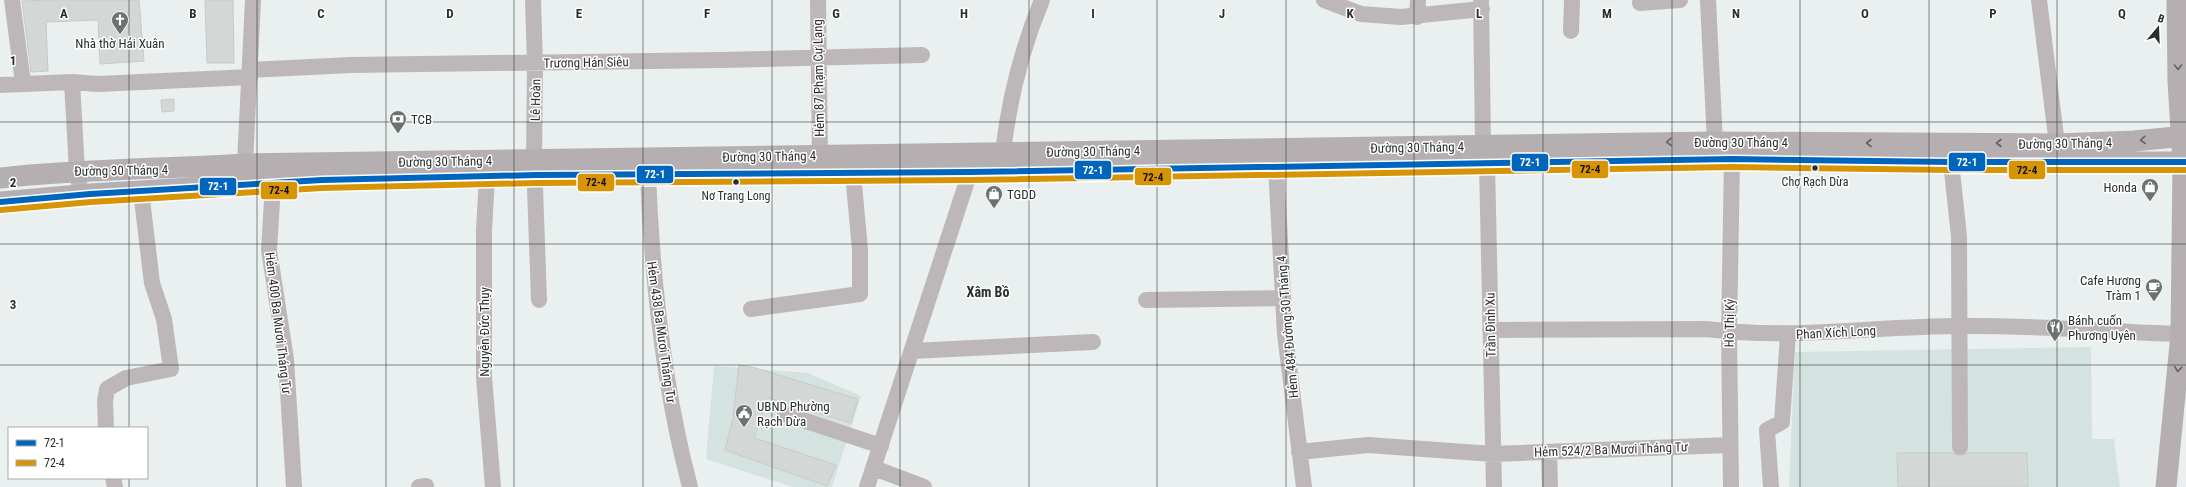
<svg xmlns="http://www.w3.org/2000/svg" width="2186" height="487" viewBox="0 0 2186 487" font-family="'Roboto Condensed',sans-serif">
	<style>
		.built { fill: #d4e2e0 }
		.building { fill: #d3d8d7; stroke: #c5cbca }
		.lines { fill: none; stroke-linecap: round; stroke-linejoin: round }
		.minor { stroke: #bdb7b9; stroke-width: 16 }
		.major { stroke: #b5afb2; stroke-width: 21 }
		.bus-1-casing { stroke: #fff; stroke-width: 9 }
		.bus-2-casing { stroke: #fff; stroke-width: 9 }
		.bus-1 { stroke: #0065bd; stroke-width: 6 }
		.bus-2 { stroke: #d89407; stroke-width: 6 }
		.oneway { stroke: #626262 }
		.grid { fill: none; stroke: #2a2e2d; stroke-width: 1; stroke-opacity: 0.55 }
		.bus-dot { fill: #2a2e2d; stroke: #fff; stroke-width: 1.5 }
		.labels { text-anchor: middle; stroke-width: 3; stroke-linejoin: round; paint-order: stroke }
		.bus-label { font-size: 12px; fill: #2a2e2d; stroke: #fff }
		.poi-label { font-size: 13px; fill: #2a2e2d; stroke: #fff; text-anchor: start }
		.street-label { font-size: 13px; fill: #2a2e2d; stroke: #fff }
		.neighbourhood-label { font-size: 14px; font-weight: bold; fill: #2a2e2d; stroke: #fff }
		.grid-label { font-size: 13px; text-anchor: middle; font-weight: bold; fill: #2a2e2d; stroke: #fff; stroke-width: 3; stroke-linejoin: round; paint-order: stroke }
		.line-badge { stroke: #fff; stroke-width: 1.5 }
		.badge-label { font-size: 11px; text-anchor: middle; font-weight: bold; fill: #fff }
		.pale-badge-label { font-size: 11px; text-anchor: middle; font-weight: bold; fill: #111 }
	</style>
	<rect width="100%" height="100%" fill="#e9f0ef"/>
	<path class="built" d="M2091,347L2092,439H2114L2120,487H1789L1795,352Z
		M714,366L808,373L861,396L832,487H793L706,459Z"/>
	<path class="building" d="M49,0H139L144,61L100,64L98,20L46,22L48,71L31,72L22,1Z
		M205,0H233L234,63H207Z
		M174,99V111L162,112L161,100Z
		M739,365L752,367L858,399L851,423L768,398L754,438L836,465L827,486L725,450L733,418Z
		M1897,453H1953L1960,456L1967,453H2027L2028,487H1898Z"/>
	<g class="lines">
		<path class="minor" d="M12,0L23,83
			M533,0L535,62L534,160L539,300
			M818,0L820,155
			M1324,0L1361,14L1401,17L1482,9
			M1481,0L1483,146L1487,163L1494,487
			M1708,0L1715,142
			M2039,0L2057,144
			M1640,3L1680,0
			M1417,17L1418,0
			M1571,31L1572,0
			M250,70L351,65L721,60L922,55
			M72,82L77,171L81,195
			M0,85L72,82L98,84L250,77
			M1003,152C1009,100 1022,48 1042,0
			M1951,162L1959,236L1960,447
			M245,164L253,0
			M1276,166L1285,334L1304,487
			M648,175C652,280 663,385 690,487
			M487,176L484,231V377L493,487
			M273,184L269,250L286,359L294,487
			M1146,300L1283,298
			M751,309L860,294V250L853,173
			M1490,330L1706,329C1791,340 1875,326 1960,326C2033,325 2108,332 2181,334
			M912,351L1093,342
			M785,414L881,446
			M106,428L105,401L107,389L126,378L171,369L164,319L152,283L141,191
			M1299,452L1368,445L1493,454L1730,445
			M1549,452L1550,487
			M874,468L924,487
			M113,478L115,487
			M419,487L426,486
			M867,487L970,172
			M1731,487L1729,332L1732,159
			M1771,487L1767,430L1782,422L1788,334"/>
		<path class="major" d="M0,178C81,169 163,169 245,164L1715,142L2057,144L2134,141L2186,136
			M0,202L90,194L322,180L536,175L970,172L1732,159L1951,162H2186
			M2166,487L2181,334L2183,162L2178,81L2177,0"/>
		<defs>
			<path id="bus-1" d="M0,202L90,194L322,180L536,175L970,172L1732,159L1951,162H2186"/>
			<path id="bus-2" d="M1,210L91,202L322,188L536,183L970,180L1732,167L1951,170H2186"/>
		</defs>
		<use href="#bus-1" class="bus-1-casing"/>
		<use href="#bus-2" class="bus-2-casing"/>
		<use href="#bus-1" class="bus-1"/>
		<use href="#bus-2" class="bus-2"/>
	</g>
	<defs><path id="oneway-chevron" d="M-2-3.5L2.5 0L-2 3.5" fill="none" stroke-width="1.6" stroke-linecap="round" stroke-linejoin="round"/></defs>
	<g class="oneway">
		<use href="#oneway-chevron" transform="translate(2178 67) rotate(89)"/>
		<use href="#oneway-chevron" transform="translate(2143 140) rotate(175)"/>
		<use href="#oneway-chevron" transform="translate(1669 142) rotate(179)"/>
		<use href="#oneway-chevron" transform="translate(1869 143) rotate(-180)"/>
		<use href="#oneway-chevron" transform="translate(1999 143) rotate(-180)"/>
		<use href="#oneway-chevron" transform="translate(2178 369) rotate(96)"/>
	</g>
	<path class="grid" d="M129,0V428M257,0V487M386,0V487M514,0V487M643,0V487M772,0V487M900,0V487M1029,0V487M1157,0V487M1286,0V487M1414,0V487M1543,0V487M1672,0V487M1800,0V487M1929,0V487M2057,0V487M0,122H2186M0,244H2186M0,365H2186M129,478V487"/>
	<defs>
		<symbol id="church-pin" viewBox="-11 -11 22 30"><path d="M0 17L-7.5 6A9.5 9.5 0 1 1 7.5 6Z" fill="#6d7271" stroke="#fff"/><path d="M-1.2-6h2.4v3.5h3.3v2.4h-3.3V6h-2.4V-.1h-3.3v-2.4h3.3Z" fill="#fff"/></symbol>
		<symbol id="bank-pin" viewBox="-11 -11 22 30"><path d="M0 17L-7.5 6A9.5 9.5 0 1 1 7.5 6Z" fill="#6d7271" stroke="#fff"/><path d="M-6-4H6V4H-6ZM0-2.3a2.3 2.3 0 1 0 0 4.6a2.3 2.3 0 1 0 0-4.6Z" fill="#fff"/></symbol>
		<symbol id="shop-pin" viewBox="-11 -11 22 30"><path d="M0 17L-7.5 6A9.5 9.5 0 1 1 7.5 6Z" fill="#6d7271" stroke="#fff"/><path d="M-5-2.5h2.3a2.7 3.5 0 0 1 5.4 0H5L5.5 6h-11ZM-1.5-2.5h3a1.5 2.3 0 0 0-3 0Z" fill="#fff"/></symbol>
		<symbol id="cafe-pin" viewBox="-11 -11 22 30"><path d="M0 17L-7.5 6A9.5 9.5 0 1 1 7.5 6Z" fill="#6d7271" stroke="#fff"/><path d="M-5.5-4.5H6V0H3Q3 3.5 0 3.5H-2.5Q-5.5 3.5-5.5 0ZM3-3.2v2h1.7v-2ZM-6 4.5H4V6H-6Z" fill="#fff"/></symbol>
		<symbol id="restaurant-pin" viewBox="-11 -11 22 30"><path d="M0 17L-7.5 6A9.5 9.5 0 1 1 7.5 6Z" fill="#6d7271" stroke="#fff"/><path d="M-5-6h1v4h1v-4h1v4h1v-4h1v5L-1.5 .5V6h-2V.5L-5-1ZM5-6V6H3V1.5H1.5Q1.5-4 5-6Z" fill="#fff"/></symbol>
		<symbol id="civic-pin" viewBox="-11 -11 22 30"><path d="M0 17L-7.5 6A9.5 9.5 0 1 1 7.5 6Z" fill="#6d7271" stroke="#fff"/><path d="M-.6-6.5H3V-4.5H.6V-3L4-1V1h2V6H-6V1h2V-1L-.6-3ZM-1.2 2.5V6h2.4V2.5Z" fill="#fff"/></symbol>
	</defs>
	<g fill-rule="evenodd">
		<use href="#church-pin" x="110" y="10" width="20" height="27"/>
		<use href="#bank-pin" x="388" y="109" width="20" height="27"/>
		<use href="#shop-pin" x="2140" y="177" width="20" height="27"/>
		<use href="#shop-pin" x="984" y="184" width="20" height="27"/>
		<use href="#cafe-pin" x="2144" y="277" width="20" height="27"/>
		<use href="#restaurant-pin" x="2045" y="317" width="20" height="27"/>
		<use href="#civic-pin" x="734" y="403" width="20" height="27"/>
	</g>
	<g class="bus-dot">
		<circle cx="1815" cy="168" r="3.5"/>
		<circle cx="736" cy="182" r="3.5"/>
	</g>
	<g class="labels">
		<g class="bus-label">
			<text x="1815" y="186">Chợ Rạch Dừa</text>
			<text x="736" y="200">Nơ Trang Long</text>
		</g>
		<g class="poi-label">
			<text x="120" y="48" text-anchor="middle">Nhà thờ Hải Xuân</text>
			<text x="411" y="124">TCB</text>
			<text x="2137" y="192" text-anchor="end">Honda</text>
			<text x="1007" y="199">TGDD</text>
			<text x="2141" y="285" text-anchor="end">Cafe Hương<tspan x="2141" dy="15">Tràm 1</tspan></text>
			<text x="2068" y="325">Bánh cuốn<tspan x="2068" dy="15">Phương Uyên</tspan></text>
			<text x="757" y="411">UBND Phường<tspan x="757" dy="15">Rạch Dừa</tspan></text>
		</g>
		<g class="street-label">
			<text transform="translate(586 62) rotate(-1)" y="5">Trương Hán Siêu</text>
			<text transform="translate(818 78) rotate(-91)" y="5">Hẻm 87 Phạm Cự Lạng</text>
			<text transform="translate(535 100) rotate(-89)" y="5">Lê Hoàn</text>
			<text x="1741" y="147">Đường 30 Tháng 4</text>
			<text transform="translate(2065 143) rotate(-1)" y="5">Đường 30 Tháng 4</text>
			<text transform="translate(1417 147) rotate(-1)" y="5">Đường 30 Tháng 4</text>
			<text transform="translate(1093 151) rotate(-1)" y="5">Đường 30 Tháng 4</text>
			<text transform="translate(769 156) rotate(-1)" y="5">Đường 30 Tháng 4</text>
			<text transform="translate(445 161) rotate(-1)" y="5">Đường 30 Tháng 4</text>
			<text transform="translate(121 170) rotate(-1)" y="5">Đường 30 Tháng 4</text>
			<text transform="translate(279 323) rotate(83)" y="5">Hẻm 400 Ba Mươi Tháng Tư</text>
			<text transform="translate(1729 323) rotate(-89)" y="5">Hồ Thị Kỷ</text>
			<text transform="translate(1490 325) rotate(-91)" y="5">Trần Đình Xu</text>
			<text transform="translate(1287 327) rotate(-95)" y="5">Hẻm 484 Đường 30 Tháng 4</text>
			<text transform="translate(484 332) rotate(-90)" y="5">Nguyễn Đức Thụy</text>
			<text transform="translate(662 332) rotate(82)" y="5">Hẻm 438 Ba Mươi Tháng Tư</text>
			<text transform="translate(1836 332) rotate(-3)" y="5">Phan Xích Long</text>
			<text transform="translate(1611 449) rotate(-2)" y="5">Hẻm 524/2 Ba Mươi Tháng Tư</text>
		</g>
		<g class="neighbourhood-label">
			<text x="988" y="297">Xâm Bồ</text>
		</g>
	</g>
	<g class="grid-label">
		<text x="64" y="18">A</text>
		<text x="193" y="18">B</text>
		<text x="321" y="18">C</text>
		<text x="450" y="18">D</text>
		<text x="579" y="18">E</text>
		<text x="707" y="18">F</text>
		<text x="836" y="18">G</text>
		<text x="964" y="18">H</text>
		<text x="1093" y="18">I</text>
		<text x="1222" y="18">J</text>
		<text x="1350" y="18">K</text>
		<text x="1479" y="18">L</text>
		<text x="1607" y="18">M</text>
		<text x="1736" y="18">N</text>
		<text x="1865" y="18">O</text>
		<text x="1993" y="18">P</text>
		<text x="2122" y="18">Q</text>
		<text x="13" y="65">1</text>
		<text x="13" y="187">2</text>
		<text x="13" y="309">3</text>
	</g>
	<g class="line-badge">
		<rect x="1948" y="152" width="38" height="20" rx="4" fill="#0065bd"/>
		<rect x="1511" y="153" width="38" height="19" rx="4" fill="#0065bd"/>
		<rect x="1571" y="160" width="38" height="19" rx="4" fill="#d89407"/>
		<rect x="1074" y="160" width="38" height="20" rx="4" fill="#0065bd"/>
		<rect x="2008" y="160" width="38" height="20" rx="4" fill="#d89407"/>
		<rect x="636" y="165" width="38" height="19" rx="4" fill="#0065bd"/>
		<rect x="1134" y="167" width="38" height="19" rx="4" fill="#d89407"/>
		<rect x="577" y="173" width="38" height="19" rx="4" fill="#d89407"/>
		<rect x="199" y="177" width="38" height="19" rx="4" fill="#0065bd"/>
		<rect x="260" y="181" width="38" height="19" rx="4" fill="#d89407"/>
	</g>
	<g class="badge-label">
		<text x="1967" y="166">72-1</text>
		<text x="1530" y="166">72-1</text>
		<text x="1093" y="174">72-1</text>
		<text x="655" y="178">72-1</text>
		<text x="218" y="190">72-1</text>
	</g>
	<g class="pale-badge-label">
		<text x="1590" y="173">72-4</text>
		<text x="2027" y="174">72-4</text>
		<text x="1153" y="181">72-4</text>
		<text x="596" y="186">72-4</text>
		<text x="279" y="194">72-4</text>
	</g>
	<rect x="8" y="427" width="140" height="52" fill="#ffffff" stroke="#aaabab"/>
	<rect x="16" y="440" width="20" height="6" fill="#0065bd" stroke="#aaabab"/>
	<text x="44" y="447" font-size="12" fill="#2a2e2d">72-1</text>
	<rect x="16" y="460" width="20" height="6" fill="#d89407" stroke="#aaabab"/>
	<text x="44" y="467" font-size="12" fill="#2a2e2d">72-4</text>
	<g transform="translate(2158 28) rotate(19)" stroke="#ffffff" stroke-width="3" paint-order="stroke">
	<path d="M0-3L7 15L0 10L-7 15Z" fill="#2a2e2d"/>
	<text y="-6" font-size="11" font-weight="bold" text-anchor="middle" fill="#2a2e2d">B</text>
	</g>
</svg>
